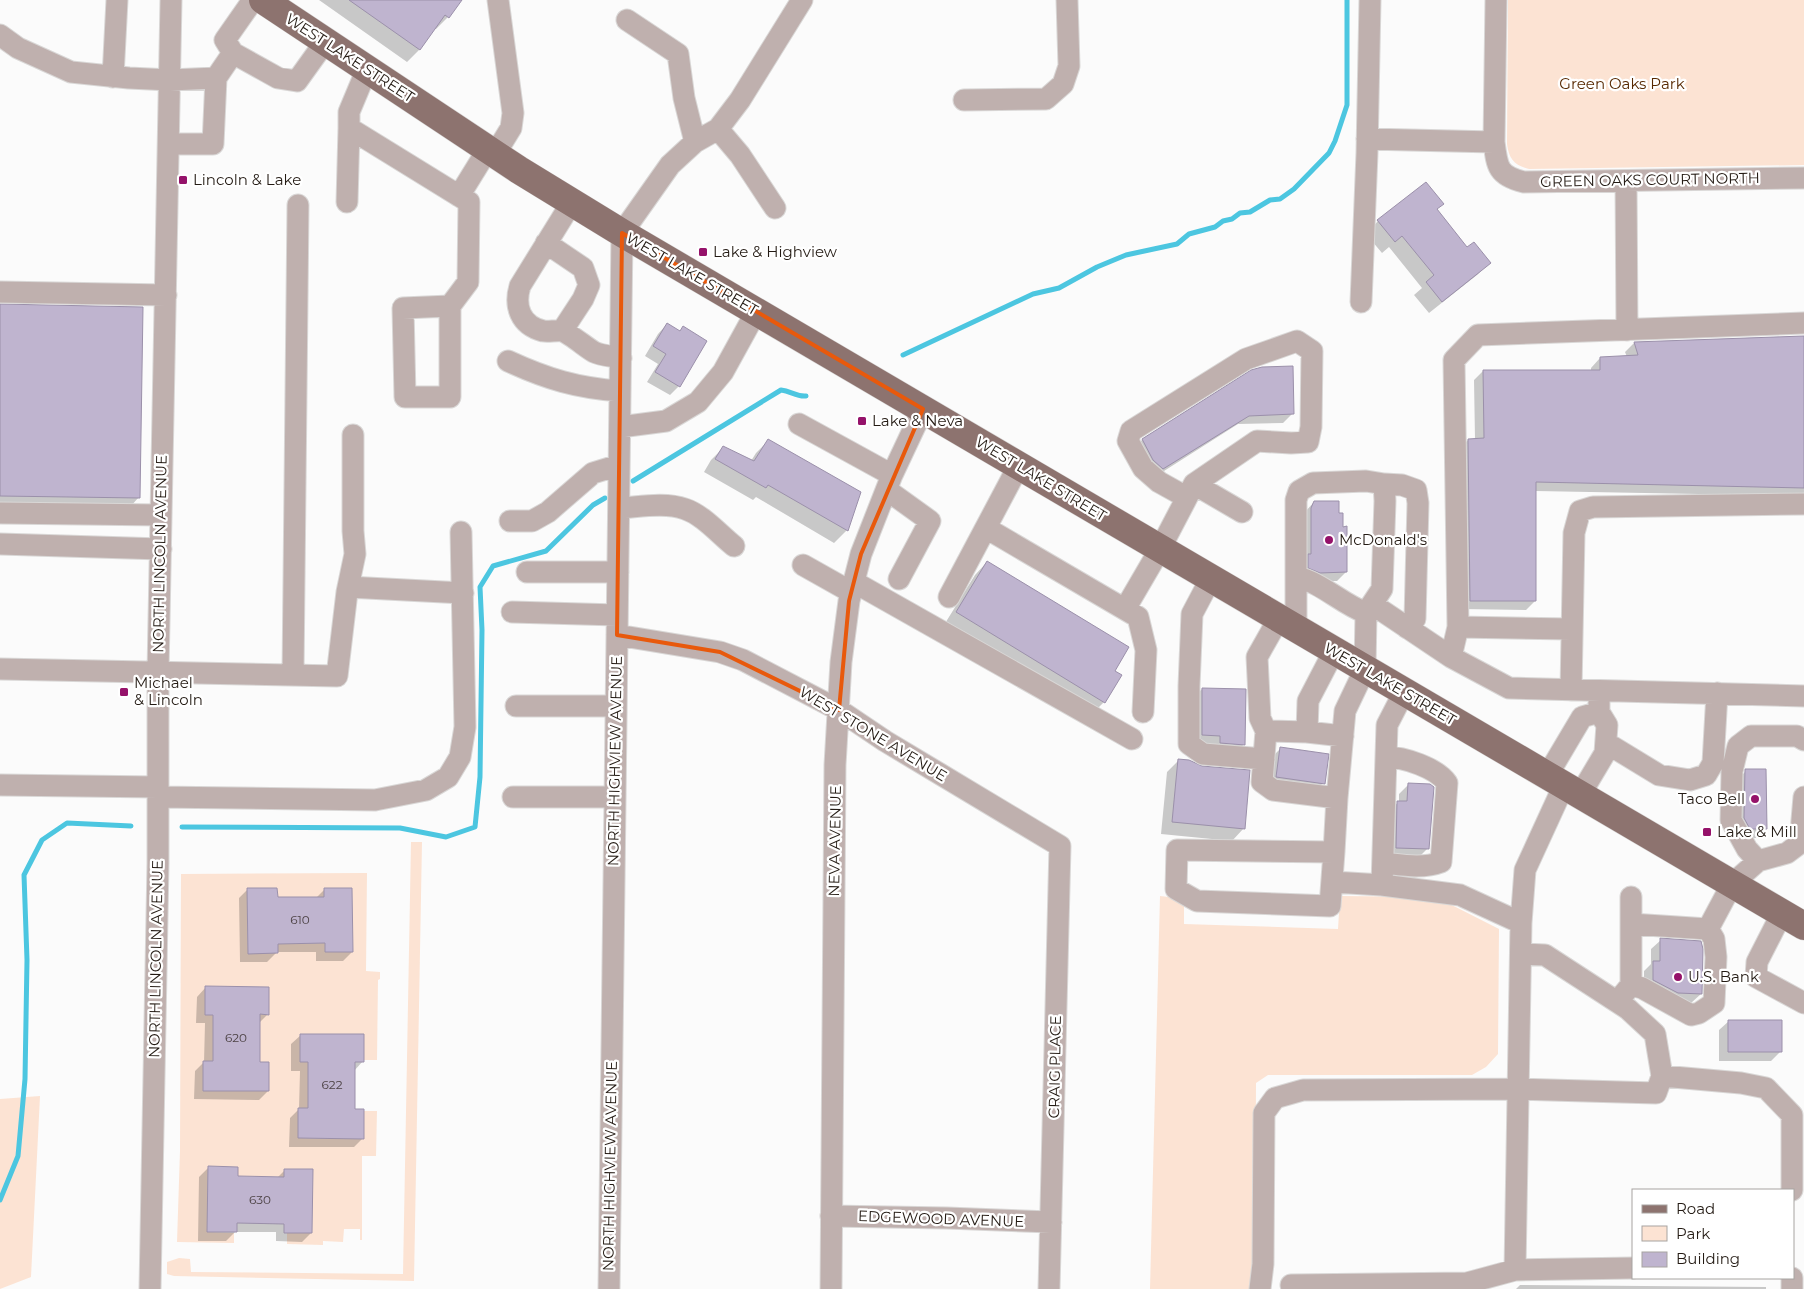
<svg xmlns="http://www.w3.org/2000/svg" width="1804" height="1289" viewBox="0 0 1804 1289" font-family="Montserrat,sans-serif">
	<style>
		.green { fill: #fce3d3; fill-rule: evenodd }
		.shadow { fill: #0003 }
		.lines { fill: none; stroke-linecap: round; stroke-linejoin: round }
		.stream { stroke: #4cc6e0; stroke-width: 5 }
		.building { fill: #bfb4cf; stroke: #9b90aa }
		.minor-casing { stroke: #d9d7d6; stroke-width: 23 }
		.major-casing { stroke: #d9d7d6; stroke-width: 29 }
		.minor { stroke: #bfb0ae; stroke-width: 21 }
		.major { stroke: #8d736f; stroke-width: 28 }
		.marked { fill: none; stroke: #e8590c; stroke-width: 4; stroke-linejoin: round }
		.poi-dot { fill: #95126a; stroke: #fff; stroke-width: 2 }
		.labels { text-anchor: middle; stroke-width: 4.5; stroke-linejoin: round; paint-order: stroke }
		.number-label { font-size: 12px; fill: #4b4143 }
		.street-label { font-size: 15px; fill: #241b14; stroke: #fff }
		.park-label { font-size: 15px; fill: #572800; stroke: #fff }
		.poi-label { font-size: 15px; fill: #241b14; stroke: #fff; text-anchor: start }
	</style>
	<rect width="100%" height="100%" fill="#fbfbfb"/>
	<path class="green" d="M1508,0H1804V165L1529,169C1514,165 1509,159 1507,144Z
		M411,842H422L414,1281L174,1276L167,1274V1262L179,1258L190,1259L191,1272L403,1274Z
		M367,873L366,971L380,972V979L378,980L377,1060H364V1034H300V1062H308V1108L298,1116V1138L364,1139V1111H377L376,1156H362V1240H360V1229H344L343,1242L323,1241V1245L287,1244V1233H312L313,1169H285L284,1177L238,1176V1167L208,1166L207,1232L234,1233V1243L177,1242L180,1151L181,874ZM247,888H277L278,897H324V888H352L353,952H325V943L278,944L277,953H248ZM205,986L269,987V1014H260V1062H269V1091H203V1061H213V1015Z
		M1160,896L1177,898L1184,901V924L1338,929L1340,896L1436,897L1499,929L1498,1054L1486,1067L1472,1075H1268L1256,1083L1255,1289H1150Z
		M40,1096L31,1277L0,1289V1099Z"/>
	<path class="shadow" d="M319,0H460L448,17L436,29L434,28L419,50L407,62Z
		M1436,210L1467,249L1489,263L1477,275L1429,313L1414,295L1422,288L1389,247L1382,253L1366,234L1378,221Z
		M0,306L139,497L130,507L0,505Z
		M667,324L679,332L683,328L679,386L670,395L647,382L658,364L645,356L658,334Z
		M1804,337V496L1535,491V601L1526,610L1461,609L1459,449L1468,440H1475L1474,380L1483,371H1591V368L1600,358L1627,357L1625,352L1634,343Z
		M1252,371L1292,414L1283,423L1238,424L1153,478L1133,449L1142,440Z
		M768,441L859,493L847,530L834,543L756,497L753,500L704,472L711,460L723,448L751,461L756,453Z
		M1314,502L1338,514L1346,572L1337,581H1311L1300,577L1305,512Z
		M987,562L1113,671L1104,702L1092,714L944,625L975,575Z
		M1202,689L1244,744L1235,754L1193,744V698Z
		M1280,749L1323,783L1314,792L1267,785L1271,758Z
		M1179,760L1244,828L1232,841L1161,834L1167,772Z
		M1746,771L1765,829L1756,838H1741L1737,780Z
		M1408,785L1428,848L1419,857H1387L1388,811L1399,802V794Z
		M248,889L276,899L316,898L324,890L352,952L343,961H316V952H277L267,962H240L239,898Z
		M1661,940L1701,994L1691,1003L1668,1002L1644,989V971L1651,964V949Z
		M206,987L268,1014L259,1023L258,1063L268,1091L259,1100L194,1099L195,1071L204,1062L205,1023H196L197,997Z
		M1729,1021L1780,1052L1771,1061H1719V1030Z
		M301,1035L363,1061L354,1071L353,1111L363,1138L354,1147H289L290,1118L299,1109L300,1071H291V1044Z
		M209,1167L237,1178H277L285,1170L311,1233L302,1242L276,1241V1232H235L226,1241H198L199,1177Z
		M1520,1285L1766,1287V1289H1516Z"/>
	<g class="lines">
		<path class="stream" d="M903,355L1033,294L1059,288L1097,267L1126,255L1177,244L1189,234L1215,227L1223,221L1232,219L1240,213L1250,212L1270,200L1280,199L1294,189L1329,153L1335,141L1347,105V0
			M633,481L781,390C791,391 796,397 806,396
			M182,827L400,828L446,837L475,827L480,777L482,630L480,587L493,566L546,551L593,505L605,498
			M0,1200L18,1156L25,1079L27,960L24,875L42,840L67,823L131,826"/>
	</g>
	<path class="building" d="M349,0H462L449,18L445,15L420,50Z
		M1426,182L1444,204L1437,209L1467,247L1474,242L1491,263L1442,302L1426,282L1434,275L1402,236L1395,242L1377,220Z
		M0,304L143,307L140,498L0,496Z
		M667,323L680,331L683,326L707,341L680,387L655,372L666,354L653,346Z
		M1804,336V488L1536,482V601H1470L1468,439L1484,438L1483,370H1600V357L1638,355L1634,342Z
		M1293,366L1294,414L1249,416L1163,469L1153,460L1142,439L1251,370L1262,367Z
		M768,439L861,492L848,531L768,485L766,488L715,459L723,446L754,461Z
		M1314,501H1339V513H1343V527L1347,526V572L1320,573L1308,568V554H1311V508Z
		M987,561L1129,647L1115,671L1122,675L1105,703L956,612Z
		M1202,688L1246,689L1245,745L1220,743V736L1202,735Z
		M1280,747L1329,754L1325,784L1276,777Z
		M1178,759L1189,760L1202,766L1250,770L1245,829L1172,822Z
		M1745,769H1766L1767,829H1750L1744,818Z
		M1408,783L1430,784L1434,787L1429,849L1396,848L1397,801H1407Z
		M247,888H277L278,897H324V888H352L353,952H325V943L278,944V953L248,954Z
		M1660,938L1701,941L1703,949L1702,994L1678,993L1653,980V961H1660Z
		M205,986L269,987V1015L260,1014V1062H269V1091H203V1061H213V1015H205Z
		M1728,1020H1782V1052H1728Z
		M300,1034H364V1062H355V1109H364V1139L298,1138V1108H308V1062H300Z
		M208,1166L238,1167V1176L284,1177V1169H313L312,1233H284V1224L237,1223V1232H207Z"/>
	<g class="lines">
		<defs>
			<path id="minor" d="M253,0L225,40L233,53L278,78L297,81L325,42
				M1496,0L1494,142C1497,167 1498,176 1524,182L1804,178
				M627,20L678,54L684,98L695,142
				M0,35L18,48L71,72L129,78L170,80L216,78L233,53
				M367,69L349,112V128L469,202L468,282L450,306L403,308L405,397H450V306
				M113,77L117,0
				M964,100L1046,99L1063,84L1069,66L1067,0
				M718,129L740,155L775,208
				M1367,139L1494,142
				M169,144H213L216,78
				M495,154L511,128L513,113L498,0
				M1626,181L1627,330
				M459,196L488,149
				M347,202L349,128
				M572,202L520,286C514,306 520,325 543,331C549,332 556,330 562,331C569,333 587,348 594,352C602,356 613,356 621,358
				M546,243L583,268L589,285L583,299L562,331
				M0,292L166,295
				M1361,302L1367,153L1370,0
				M508,361C547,379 577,388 620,391
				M799,424L892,475
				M620,427L666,421L698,402L723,372L756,312
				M1194,484L1242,512
				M1384,484L1402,485L1416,490L1418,503L1415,619L1407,628
				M887,490L930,521L899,579
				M619,508C639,507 665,502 685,509C703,515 719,534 734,546
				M0,513L161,515
				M510,521H532L548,512L593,473L619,465
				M986,528L1138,617L1146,650L1143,712
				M0,544L161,549
				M803,565L851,592
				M527,572H618
				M1297,577C1322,583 1342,604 1366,613
				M1211,578L1192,614L1189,686V744L1203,754L1264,759
				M854,582L1132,739
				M348,587L463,593
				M949,597L1019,465
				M1372,604L1451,657L1458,627L1571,629
				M1125,609L1160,549L1194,484L1257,441L1291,443L1308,442L1311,427L1312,351L1297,341L1246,359L1131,431L1128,441L1143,468L1159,482L1186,497
				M512,612L617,615
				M1279,618L1257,657L1260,718L1266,731L1262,782L1273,790L1337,798L1345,711L1365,669L1366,613L1382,589L1385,501L1384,484L1366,481L1313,483L1299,491L1296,500V628
				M1458,627L1454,360L1478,335L1804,323
				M617,635L720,652L743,660L839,710L885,741L1060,846L1049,1289
				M1451,657L1509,688L1804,696
				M0,669L337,676L347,592L355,554L353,531V435
				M293,675L298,205
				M1571,690L1574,533L1580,511L1593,507L1804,504
				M1404,692L1387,725L1382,885L1460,895L1521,923
				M516,706H616
				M1266,731L1307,732L1343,736
				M1307,732L1308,701L1334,651
				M1606,746L1613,747L1659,775L1690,780L1706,775L1713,763L1717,693
				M1547,776L1582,717L1599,712
				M0,785L158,787
				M1564,785L1525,870L1521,923L1515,1270L1633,1268
				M1580,795L1605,753L1607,725L1599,712V691
				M158,797L375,800L426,790L448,777L460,757L465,727L461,532
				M513,797H615
				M1177,850L1334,852L1330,906L1197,901L1176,889Z
				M1334,852L1337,798
				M1758,861L1747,849L1731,820L1732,771L1738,746L1751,736H1797L1804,740
				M1383,863C1402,865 1423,869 1441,862L1447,783C1437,768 1404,757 1386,757
				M1333,882L1382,885
				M1782,913L1757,962L1756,977L1804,1003
				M1631,924L1708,929L1732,884L1758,861L1787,853L1800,843L1804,797
				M1521,954L1545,955L1628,1009L1655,1034L1662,1076
				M1631,985L1642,988L1691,1015L1699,1013L1714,1003L1716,957L1714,939L1708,929
				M1622,996L1631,985V897
				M831,1216L947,1218L1051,1222
				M1291,1285L1467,1283L1515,1270
				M150,1289L158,863V672L171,0
				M609,1289L622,233L670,165L695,142L718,129L740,100L802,0
				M831,1289L835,765L841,662L849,601L861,554L892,475L923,409
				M1260,1289L1263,1264L1264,1113L1275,1098L1303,1090L1518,1089L1656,1093L1662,1076L1741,1083L1766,1088L1792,1115V1190
				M1792,1289V1278"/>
			<path id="major" d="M263,0L519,170L622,233L1804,926"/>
		</defs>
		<use href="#minor" class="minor-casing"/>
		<use href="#major" class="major-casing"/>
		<use href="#minor" class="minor"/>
		<use href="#major" class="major"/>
	</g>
	<path class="marked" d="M622,233L923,409L861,554L849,601L839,710L720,652L617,635Z"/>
	<g class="poi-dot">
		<rect x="178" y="175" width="10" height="10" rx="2.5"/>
		<rect x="698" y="247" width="10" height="10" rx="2.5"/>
		<rect x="857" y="416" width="10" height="10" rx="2.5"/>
		<circle cx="1329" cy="540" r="5"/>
		<rect x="119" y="687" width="10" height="10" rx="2.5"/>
		<circle cx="1755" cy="799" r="5"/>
		<rect x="1702" y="827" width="10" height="10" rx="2.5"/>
		<circle cx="1678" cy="977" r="5"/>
	</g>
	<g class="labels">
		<g class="number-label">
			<text x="300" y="924">610</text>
			<text x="236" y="1042">620</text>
			<text x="332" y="1089">622</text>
			<text x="260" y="1204">630</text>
		</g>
		<g class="street-label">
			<text transform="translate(350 58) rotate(33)" y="5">WEST LAKE STREET</text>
			<text transform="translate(1650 180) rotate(-1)" y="5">GREEN OAKS COURT NORTH</text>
			<text transform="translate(692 274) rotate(30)" y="5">WEST LAKE STREET</text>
			<text transform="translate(1041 479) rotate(31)" y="5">WEST LAKE STREET</text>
			<text transform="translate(160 554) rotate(-89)" y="5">NORTH LINCOLN AVENUE</text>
			<text transform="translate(1390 684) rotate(30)" y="5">WEST LAKE STREET</text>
			<text transform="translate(873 734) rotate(31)" y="5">WEST STONE AVENUE</text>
			<text transform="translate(615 761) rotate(-89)" y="5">NORTH HIGHVIEW AVENUE</text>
			<text transform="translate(835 841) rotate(-89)" y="5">NEVA AVENUE</text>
			<text transform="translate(156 959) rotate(-89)" y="5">NORTH LINCOLN AVENUE</text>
			<text transform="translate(1055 1067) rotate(-89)" y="5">CRAIG PLACE</text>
			<text transform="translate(610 1166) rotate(-89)" y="5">NORTH HIGHVIEW AVENUE</text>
			<text transform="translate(941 1219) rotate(2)" y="5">EDGEWOOD AVENUE</text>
		</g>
		<g class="park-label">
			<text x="1622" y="89">Green Oaks Park</text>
		</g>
		<g class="poi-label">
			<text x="193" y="185">Lincoln &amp; Lake</text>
			<text x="713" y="257">Lake &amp; Highview</text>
			<text x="872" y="426">Lake &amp; Neva</text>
			<text x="1339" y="545">McDonald's</text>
			<text x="134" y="688">Michael<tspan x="134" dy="17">&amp; Lincoln</tspan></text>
			<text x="1745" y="804" text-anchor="end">Taco Bell</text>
			<text x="1717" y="837">Lake &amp; Mill</text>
			<text x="1688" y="982">U.S. Bank</text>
		</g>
	</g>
	<rect x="1632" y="1189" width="162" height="90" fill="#ffffff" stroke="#a7a4a1"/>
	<rect x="1642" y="1205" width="25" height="8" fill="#8d736f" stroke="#a7a4a1"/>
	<text x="1676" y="1214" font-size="15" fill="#241b14">Road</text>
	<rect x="1642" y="1226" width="25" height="15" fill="#fce3d3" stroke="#a7a4a1"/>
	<text x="1676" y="1239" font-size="15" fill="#241b14">Park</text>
	<rect x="1642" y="1252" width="25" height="15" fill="#bfb4cf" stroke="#a7a4a1"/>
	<text x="1676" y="1264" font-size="15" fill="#241b14">Building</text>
</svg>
